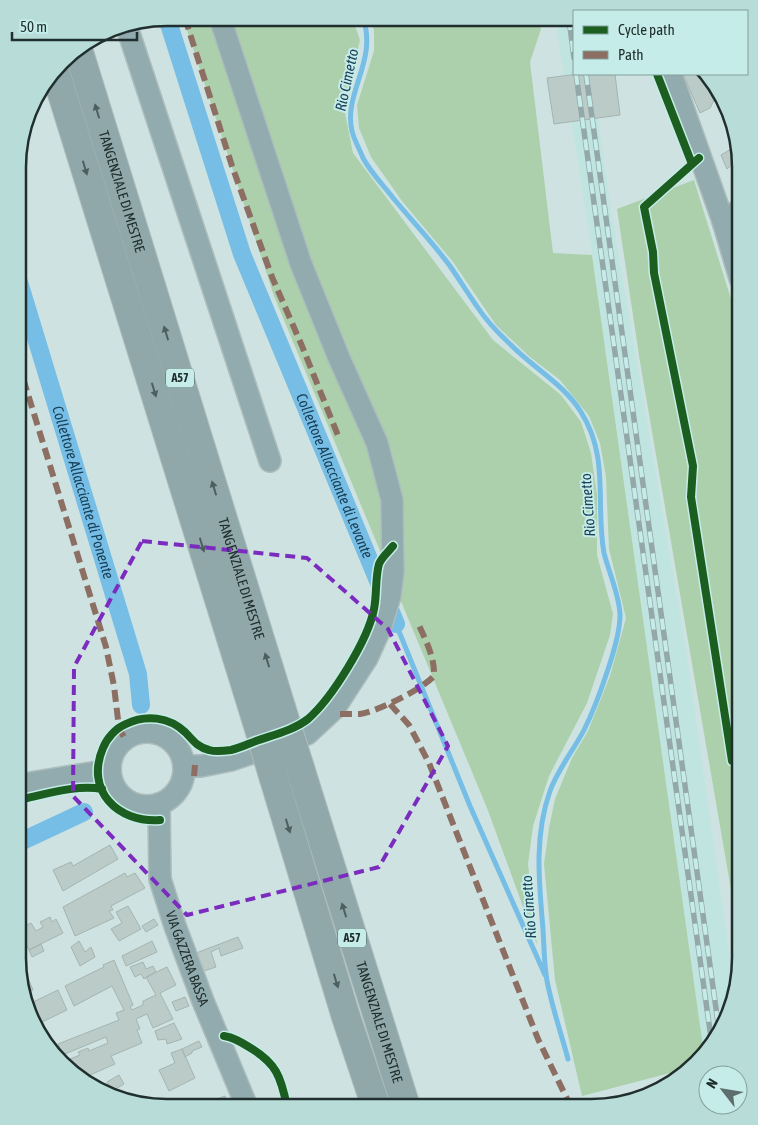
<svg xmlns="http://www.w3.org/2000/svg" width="758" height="1125" viewBox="0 0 758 1125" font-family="'Asap Condensed',sans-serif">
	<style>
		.built { fill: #c0e5e0 }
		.green { fill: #acd0ab }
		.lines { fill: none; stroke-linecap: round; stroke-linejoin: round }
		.stream { stroke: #76bee5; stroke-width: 5 }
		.canal { stroke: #76bee5; stroke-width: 18 }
		.building { fill: #bbcbc7; stroke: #a5b4b1 }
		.minor-casing { stroke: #adbdbc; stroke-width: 24 }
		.highway-casing { stroke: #adbdbc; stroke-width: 30 }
		.minor { stroke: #91abaf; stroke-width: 21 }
		.highway { stroke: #90a8aa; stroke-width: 28 }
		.rail-casing { stroke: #94a8aa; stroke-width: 5.5 }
		.rail { stroke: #c5ece8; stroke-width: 4; stroke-dasharray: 11; stroke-linecap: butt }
		.highway-bridge-casing { stroke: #adbdbc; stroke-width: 30; stroke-linecap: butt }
		.highway-bridge { stroke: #90a8aa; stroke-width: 28 }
		.quiet { stroke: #8d6e63; stroke-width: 6; stroke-dasharray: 12 6; stroke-linecap: butt }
		.cycleway-casing { stroke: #c5ece8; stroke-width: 11 }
		.cycleway { stroke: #1b5e20; stroke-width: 8 }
		.oneway { fill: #4d5f60 }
		.marked { fill: none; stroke: #7b2cbf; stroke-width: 4; stroke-dasharray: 10 6; stroke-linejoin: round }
		.labels { text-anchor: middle; stroke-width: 4; stroke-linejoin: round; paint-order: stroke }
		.shield { fill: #c5ece8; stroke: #526866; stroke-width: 1 }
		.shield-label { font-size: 12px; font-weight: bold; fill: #202f2e }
		.street-label { font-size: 14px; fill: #202f2e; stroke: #c5ece8 }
		.water-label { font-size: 15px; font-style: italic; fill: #194058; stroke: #c5ece8 }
		.rim { fill: none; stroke: #202f2e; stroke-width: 2.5 }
	</style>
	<rect width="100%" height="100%" fill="#cee3e1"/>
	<path class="built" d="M555,19H574V74H592L611,211L686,649L734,986L715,1041L704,1054L589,232Z"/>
	<path class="green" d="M183,18H352L360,40L344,108L353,153L493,340L561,395L581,422L591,453L597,495V555L613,614L610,635L587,703L549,776L533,826L528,864L537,945L487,808L274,296Z
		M369,18L539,19L541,29L530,62L553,253L592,255L704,1054L693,1067L582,1096L555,980L544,864L549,828L555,799L572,758L588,731L610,676L626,618L609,549L606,477L600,443L589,416L560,380L530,357L496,325L453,262L402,201L371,157L359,128L357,105L374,51V30Z
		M694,180L739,325H740V942L640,362L617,209Z"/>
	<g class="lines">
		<path class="stream" d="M363,18C378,61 343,93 352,131C354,140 360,150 363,158C371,173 384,186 394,199C413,222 433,243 450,266C459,279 467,292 476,305C485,319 497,332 510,344C532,367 564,384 581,412C610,458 595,503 604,553C609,573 619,594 620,614C621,640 596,706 584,730C573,751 558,769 550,791C534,836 539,882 543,929C544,946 544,964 547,981C552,1007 561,1033 568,1059
			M396,624L470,806L545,975"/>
		<g class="canal">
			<path id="s1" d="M167,18L242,254L396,624"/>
			<path id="s2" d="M19,282L138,674L141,705"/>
			<path d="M18,843L84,812"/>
		</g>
	</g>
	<path class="building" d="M578,74H615L620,115L554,124L547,78Z
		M683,74H701L717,94L710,108L700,113Z
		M736,146L740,167V175L733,164L727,169L721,155Z
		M110,845L118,859L63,891L53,870L71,862L73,866Z
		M125,873L127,877L135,873L145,888L111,906L113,910L109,911L114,918L75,936L63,907Z
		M18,894L26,908L18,912Z
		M128,906L141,929L119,941L111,929L122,923L116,912Z
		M50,917L52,922L56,919L63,933L29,950L19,929L31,923L36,931L43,927L40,922Z
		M154,919L158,925L146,932L142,926Z
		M238,937L243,948L221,956L219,948L211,952L216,967L198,973L191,955Z
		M79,941L85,952L91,947L95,957L80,966L71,947Z
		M152,941L157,952L126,966L122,956Z
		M41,944L44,951L32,957L29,950Z
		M114,960L133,1005L130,1007L132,1010L143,1005V1001L156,995L146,977L167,967L176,985L160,993L173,1019L153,1028L147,1014L136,1019L140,1029L137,1030L142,1043L111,1056L115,1064L81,1079L76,1077L65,1061L80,1055L78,1052L88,1048L89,1051L108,1043L106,1037L60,1056L57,1051L61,1050L58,1044L119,1020L116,1013L124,1010L112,986L74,1006L65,986L104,967L103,965Z
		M143,962L146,969L153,966L156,972L144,979L141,974L135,977L130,967Z
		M28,978L33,990L24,993L22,981Z
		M58,990L67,1010L36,1025L29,1015L27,1005Z
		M185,997L189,1006L176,1011L172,1002Z
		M174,1023L182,1039L167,1044L166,1039L158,1040L155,1031Z
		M199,1041L202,1047L192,1051V1053L185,1057L182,1049Z
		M182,1049L195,1078L169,1091L159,1070L175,1063L171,1053Z
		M119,1075L124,1084L112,1091L107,1082Z
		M225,1096L227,1102L220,1104L221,1106H199Z"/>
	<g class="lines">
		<defs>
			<g id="minor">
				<path d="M126,24L270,461"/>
				<path d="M671,74L723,221L740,278"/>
				<path d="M723,221L740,209"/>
				<circle cx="147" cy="769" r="37"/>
				<path d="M184,766H201L231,760L307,734L334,709L367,658L380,629L390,596L393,572L392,500L377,443L339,358L301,264L220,18"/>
				<path d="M18,785L110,770"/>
				<path id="s3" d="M159,804L160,879L175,926L203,1001L247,1107"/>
			</g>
			<g id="highway">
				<path id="s4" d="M78,49L281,707"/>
				<path d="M55,71L256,719"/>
				<path id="s5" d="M300,768L406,1107"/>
				<path d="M274,779L346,1017L376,1107"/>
			</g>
		</defs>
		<use href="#minor" class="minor-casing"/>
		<use href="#highway" class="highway-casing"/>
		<use href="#minor" class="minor"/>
		<use href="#highway" class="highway"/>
		<defs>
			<path id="rail" d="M569,19L574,58
				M576,74L712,1045
				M586,74L719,1030"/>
		</defs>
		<use href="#rail" class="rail-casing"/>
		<use href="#rail" class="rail"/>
		<defs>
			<path id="highway-bridge" d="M281,707L300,768
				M256,719L274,779"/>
		</defs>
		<use href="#highway-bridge" class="highway-bridge-casing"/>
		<use href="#highway-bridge" class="highway-bridge"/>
		<path class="quiet" d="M185,18L232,166L272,277L302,346L339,438
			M18,362L106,647L114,686L119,728L125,739
			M390,704L409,725L429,763L538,1039L571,1107
			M340,714C346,714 353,714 360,714C378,711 421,690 434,676C435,657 425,639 417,621
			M194,776L195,765"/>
		<defs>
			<path id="cycleway" d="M657,74L692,164
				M699,158L644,207L653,252L654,273L693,466L691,497L732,761L740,762
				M18,800C43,795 77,784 102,789
				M160,820C117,823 85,790 103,748C107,738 116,728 126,724C146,714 169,717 185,732C193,740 197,747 209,750C215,752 224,751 231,750C240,748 248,744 256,741C273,735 294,730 308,719C332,698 368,640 374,609C377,595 375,578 379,564C381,558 389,551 393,546
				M224,1036C233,1037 241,1042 249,1047C276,1063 281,1076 287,1107"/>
		</defs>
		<use href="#cycleway" class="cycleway-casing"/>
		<use href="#cycleway" class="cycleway"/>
	</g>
	<defs><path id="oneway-solid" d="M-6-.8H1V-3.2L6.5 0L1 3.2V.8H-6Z" transform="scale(1.25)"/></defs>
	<g class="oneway">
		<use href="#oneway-solid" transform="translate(97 111) rotate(-107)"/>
		<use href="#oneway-solid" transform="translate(85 168) rotate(73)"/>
		<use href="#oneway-solid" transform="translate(166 333) rotate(-107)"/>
		<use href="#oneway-solid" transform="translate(154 390) rotate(73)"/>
		<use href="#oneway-solid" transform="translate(214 488) rotate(-107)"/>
		<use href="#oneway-solid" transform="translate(202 545) rotate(73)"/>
		<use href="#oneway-solid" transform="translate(267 660) rotate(-107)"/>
		<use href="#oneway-solid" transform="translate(288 826) rotate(73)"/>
		<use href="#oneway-solid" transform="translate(344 910) rotate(-107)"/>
		<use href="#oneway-solid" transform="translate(336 981) rotate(73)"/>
	</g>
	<path class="marked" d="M142,541L307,558L388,629L448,746L379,867L187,915L73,796L74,667Z"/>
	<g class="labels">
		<g class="shield">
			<rect x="166" y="368.5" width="28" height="19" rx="4"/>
			<rect x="338" y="928.5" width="28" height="19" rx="4"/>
		</g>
		<g class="shield-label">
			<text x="180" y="382">A57</text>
			<text x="352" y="942">A57</text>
		</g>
		<g class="street-label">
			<text dy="5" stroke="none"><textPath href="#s4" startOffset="149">TANGENZIALE DI MESTRE</textPath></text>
			<text dy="5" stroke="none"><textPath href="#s4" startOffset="554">TANGENZIALE DI MESTRE</textPath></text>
			<text dy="5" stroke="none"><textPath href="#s3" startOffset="159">VIA GAZZERA BASSA</textPath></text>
			<text dy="5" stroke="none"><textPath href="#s5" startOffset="266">TANGENZIALE DI MESTRE</textPath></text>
		</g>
		<g class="water-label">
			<text transform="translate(347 80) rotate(-78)" y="5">Rio Cimetto</text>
			<text dy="5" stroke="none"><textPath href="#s1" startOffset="488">Collettore Allacciante di Levante</textPath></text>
			<text dy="5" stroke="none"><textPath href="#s2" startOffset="220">Collettore Allacciante di Ponente</textPath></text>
			<text transform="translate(588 505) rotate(-94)" y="5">Rio Cimetto</text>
			<text transform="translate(529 907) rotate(-94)" y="5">Rio Cimetto</text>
		</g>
	</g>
	<path d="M0 0H758V1125H0ZM167 26H591A141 141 0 0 1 732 167V958A141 141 0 0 1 591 1099H167A141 141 0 0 1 26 958V167A141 141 0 0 1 167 26Z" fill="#b8ddd9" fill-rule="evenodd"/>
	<path class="rim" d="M167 26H591A141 141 0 0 1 732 167V958A141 141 0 0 1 591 1099H167A141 141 0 0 1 26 958V167A141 141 0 0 1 167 26Z"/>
	<rect x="573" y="10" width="175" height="65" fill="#c5ece8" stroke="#83a09e"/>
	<rect x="583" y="26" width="25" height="8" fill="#1b5e20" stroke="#83a09e"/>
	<text x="618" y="35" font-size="15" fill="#202f2e">Cycle path</text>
	<rect x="583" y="51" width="25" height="8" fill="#8d6e63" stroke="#83a09e"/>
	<text x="618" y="60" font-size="15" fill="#202f2e">Path</text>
	<g transform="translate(723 1090) rotate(301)"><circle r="24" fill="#c5ece8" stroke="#83a09e"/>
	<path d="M0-4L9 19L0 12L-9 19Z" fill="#5d6e6d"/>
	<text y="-8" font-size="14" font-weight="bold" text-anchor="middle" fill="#202f2e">N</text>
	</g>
	<path d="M12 32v8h125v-8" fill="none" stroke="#202f2e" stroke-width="2.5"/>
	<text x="20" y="32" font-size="15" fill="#202f2e" stroke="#c5ece8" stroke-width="4" paint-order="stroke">50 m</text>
</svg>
